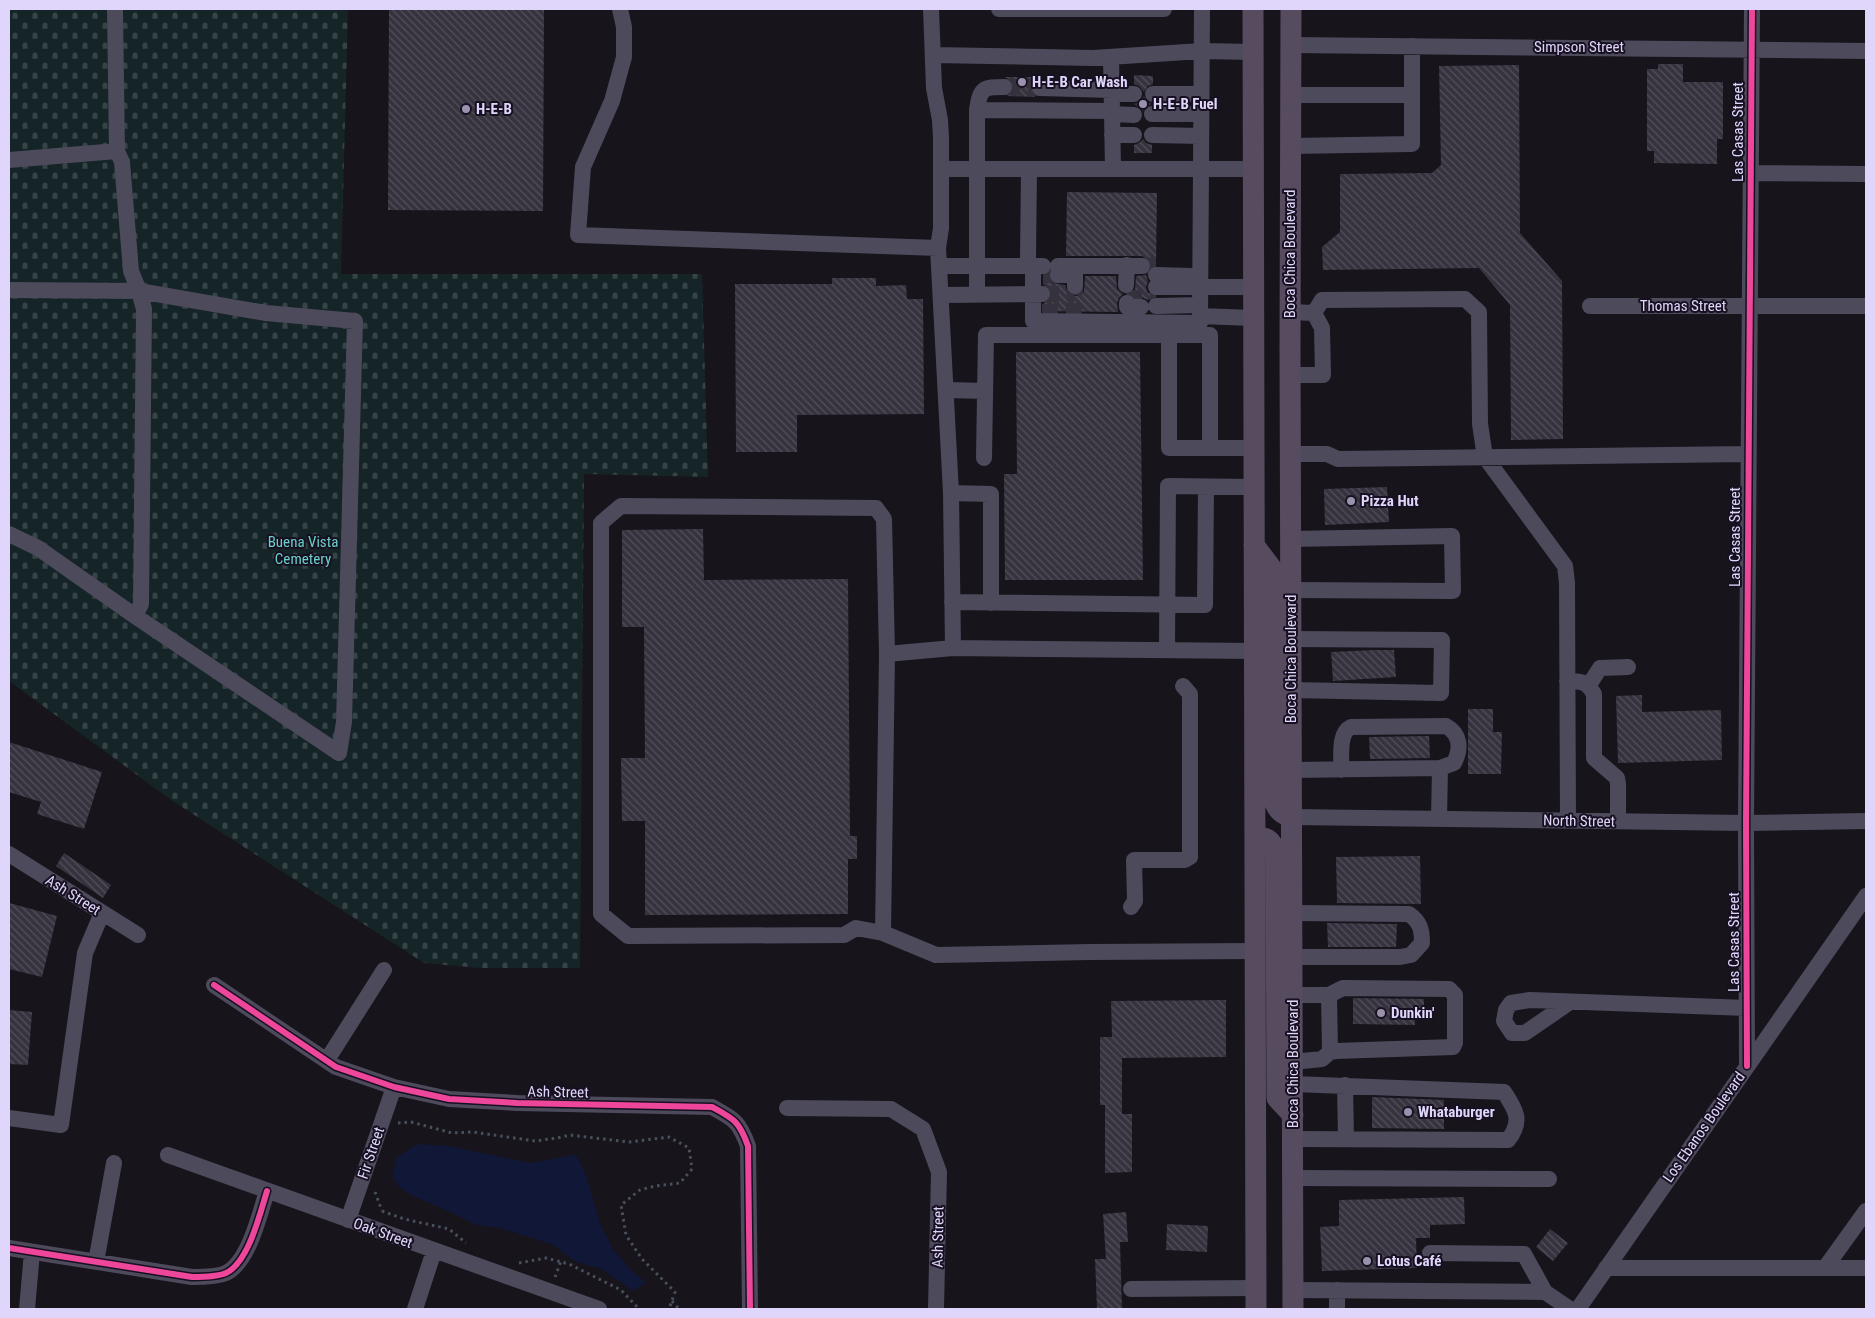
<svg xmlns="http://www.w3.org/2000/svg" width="1875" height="1318" viewBox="0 0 1875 1318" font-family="'Roboto Condensed',sans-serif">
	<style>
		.cemetery { fill: url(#cemetery-stones) }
		.water { fill: #111737 }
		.building { fill: url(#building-back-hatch) }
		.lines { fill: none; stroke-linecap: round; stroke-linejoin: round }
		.minor-tunnel { stroke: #35313d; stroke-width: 16; stroke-dasharray: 16 8; stroke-linecap: butt }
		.path { stroke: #49505d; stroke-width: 3; stroke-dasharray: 2.5 4; stroke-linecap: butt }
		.minor { stroke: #4d4a5c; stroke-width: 16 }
		.major { stroke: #574b60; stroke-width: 21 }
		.cycleway-casing { stroke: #161020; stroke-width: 9 }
		.cycleway { stroke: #ed469a; stroke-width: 6 }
		.poi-dot { fill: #9a91ac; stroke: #161020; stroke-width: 2 }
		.labels { text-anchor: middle; stroke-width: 4; stroke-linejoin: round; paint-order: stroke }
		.street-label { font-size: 15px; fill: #e0d5fa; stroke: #161020 }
		.poi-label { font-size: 15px; font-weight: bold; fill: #e0d5fa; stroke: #161020; text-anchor: start }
		.park-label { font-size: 15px; fill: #6ad0ca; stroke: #161020 }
	</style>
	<defs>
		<pattern id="cemetery-stones" width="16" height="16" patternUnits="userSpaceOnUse" patternTransform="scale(1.25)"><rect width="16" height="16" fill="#142427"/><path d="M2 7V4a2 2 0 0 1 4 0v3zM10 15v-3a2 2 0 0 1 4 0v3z" fill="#364347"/></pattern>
		<pattern id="building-back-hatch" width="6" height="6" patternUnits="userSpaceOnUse" patternTransform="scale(1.25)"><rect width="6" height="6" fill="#36323e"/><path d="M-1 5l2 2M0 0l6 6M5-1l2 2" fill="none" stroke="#534f5b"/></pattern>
	</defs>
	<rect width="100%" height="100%" fill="#17141c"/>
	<path class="cemetery" d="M9,9H348L341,274H702L708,477L584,474L580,968H479L424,963L171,800L9,681Z"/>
	<path class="water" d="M417,1144L448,1146L531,1163L576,1154L587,1178L600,1224L613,1249L631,1270L646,1283L633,1291L602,1269L576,1262L551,1244L500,1228L476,1225L450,1212L409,1194L399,1187L392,1176L397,1157Z"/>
	<path class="building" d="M389,9H544L543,211L388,210Z
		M1658,64H1683V82H1723V139H1717V164L1654,163V151H1647V69H1658Z
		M1519,65L1520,233L1562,281L1563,439L1511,440L1510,305L1479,268L1323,270L1322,247L1340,232V174L1432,173L1441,165L1439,66Z
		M1134,75L1153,76V84L1148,86L1144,92L1139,86L1134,84Z
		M1004,77H1040L1032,82L1030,87L1031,92L1035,97L1007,96L1012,92L1014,86L1009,79Z
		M1144,96L1148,102L1152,104L1147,106L1143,111L1134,104L1139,102Z
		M1143,139L1146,143L1152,145V153H1134V145L1139,143Z
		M1067,192L1157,193L1156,265L1152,266L1150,261L1142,256H1066Z
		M1048,275L1049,280L1053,283L1065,285L1067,291L1075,296L1080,295L1084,291L1085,276H1116L1117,289L1123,294L1119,298L1117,303L1118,312L1043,311V304L1050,299L1052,294L1050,289L1043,284V276Z
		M1146,275L1148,281L1146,287L1147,292L1154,296L1148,300L1141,297H1135L1130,294L1135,290L1136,276Z
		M832,278H876V286L906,285L907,299H923L924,414L797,415V452H736L735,284H832Z
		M1016,352H1140L1143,580H1005L1004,474H1017Z
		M1387,487L1389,522L1325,525L1324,489Z
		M703,529L704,580L848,579L850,836H857V859H848V914L645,915V821H622L621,758H645L644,627H622V530Z
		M1373,650H1394L1396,677L1333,681L1331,652Z
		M1642,695V712L1721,710L1722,760L1618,763L1616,696Z
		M1468,709H1493V732H1502L1501,774H1468Z
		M1429,736L1430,758L1370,759L1369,737Z
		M9,742L102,772L84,829L37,814L41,802L9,792Z
		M64,853L111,885L103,898L56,866Z
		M1420,856L1421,904L1337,903L1336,857Z
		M9,903L57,916L42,977L9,969Z
		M1327,923L1397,924L1396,947H1328Z
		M1353,998L1424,999V1012H1415V1025L1353,1024Z
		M1226,1000V1057L1122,1058V1114H1132V1172L1105,1173V1105H1100V1037H1112L1111,1001Z
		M9,1010L32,1012L28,1065L9,1064Z
		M1372,1097L1444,1100V1129L1372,1128Z
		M1464,1197L1465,1224L1430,1225V1238H1416L1417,1268L1322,1271L1320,1227L1339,1226V1200Z
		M1126,1212L1128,1242H1120L1122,1309H1097L1095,1259H1106L1103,1214Z
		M1167,1224L1208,1226L1207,1252L1166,1250Z
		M1550,1229L1568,1243L1553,1261L1536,1247Z"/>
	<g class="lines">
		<path class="minor-tunnel" d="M1004,87L1040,88
			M1142,266L1156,265
			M1043,275H1058
			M1043,294H1074
			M1126,298H1156
			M1042,312L1074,311L1075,286"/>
		<path class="path" d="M398,1123L411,1122L452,1133L473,1132L535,1141L557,1138L570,1135L629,1142L669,1137L689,1148L692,1169L680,1183L655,1186L640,1190L621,1205L626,1235L642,1259L675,1292L669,1309
			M375,1192L382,1211
			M382,1211L404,1219L449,1229L466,1243
			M519,1263L546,1258L569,1264L621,1290L639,1309
			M555,1277L561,1261
			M672,1301L679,1309"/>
		<path class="minor" d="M115,9L117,151L122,162L131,271L139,291L144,309L141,604L135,616
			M620,9L624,27V57L612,101L583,167L578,235L938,248
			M931,9L934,88L940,120L941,138V228L938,248L951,493L953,648
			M999,9H1164
			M1291,45L1866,51
			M933,55L1093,58L1202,51L1253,52
			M1111,57L1113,168
			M1040,88L1112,90
			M1112,94H1134
			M1153,94H1201
			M1291,95H1412
			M977,110C980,88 983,87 1004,87
			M1112,114L1134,115
			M1152,114H1201
			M1112,135H1134
			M1152,135L1201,136
			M1291,146L1412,144V46
			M9,160L117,151
			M942,169H1254
			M1750,173L1866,174
			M1028,258L1029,169
			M939,266H1043
			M1058,266H1142
			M1033,272V321L1200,323L1202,9
			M1058,275H1075V286
			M1156,275L1191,276
			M1126,285L1127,265
			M1156,287H1254
			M9,290L139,291L266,313L355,321L344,722L339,753L135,616L38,548L9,534
			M942,295L1042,294
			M977,295V110L1112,111
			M1127,303V307H1141
			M1156,306L1200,305
			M1590,306H1866
			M1290,312L1314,313L1322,300L1465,299L1479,312L1480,424L1485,457L1565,566L1567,583L1568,821
			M1200,316L1254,318
			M1169,335V448H1254
			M1290,375H1323L1322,328L1314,313
			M947,390L985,391
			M1290,454H1327L1338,459L1748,454
			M984,458L986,335H1210V448
			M951,493L991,494V603
			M1291,539L1452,536L1453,591L1291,590
			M952,602L1205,605L1206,487
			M1291,639L1442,640L1441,693L1291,690
			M1167,650L1168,486L1254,487
			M1255,651L953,648L887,654L883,933L936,955L1090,952L1255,951
			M1567,681C1582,682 1586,680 1594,694V758L1617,778L1618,784V821
			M1589,685L1600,668L1628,667
			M1292,770L1440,768L1439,819
			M1341,770C1342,756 1338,733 1351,727L1446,726C1461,734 1461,749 1454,763L1440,768
			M1291,817L1746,823L1866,821
			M9,854L138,935
			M1131,907L1135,901L1134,860H1185L1190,857V694L1183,686
			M1292,913L1409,914C1420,922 1422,929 1422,943L1411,955L1400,957H1292
			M883,933L856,928L844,935L628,936L601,914V523L621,506L876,508L884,519L887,654
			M214,985L336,1067L394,1087L449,1099L517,1103L712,1107C734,1119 739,1121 748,1146L750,1309
			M1292,995H1329L1343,988L1449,989L1455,995V1043L1453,1047L1336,1051L1330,1052L1322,1059L1293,1062
			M1329,995L1330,1052
			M1570,1002L1525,1033H1512L1504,1021L1506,1010L1511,1003L1530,1000L1747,1008
			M327,1060L384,970
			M1747,1066L1746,823L1752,9
			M1293,1084L1504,1092C1516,1110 1523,1121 1508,1140L1293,1139
			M1345,1085L1346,1139
			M787,1108L891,1109L923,1129L939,1172L936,1309
			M9,1118L61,1125L85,953L102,913
			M168,1155L599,1309
			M1293,1178L1549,1179
			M348,1220L394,1087
			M9,1248L192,1277C202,1277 217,1277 226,1273C249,1262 260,1213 267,1191
			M1430,1253L1524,1254L1545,1292L1570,1309
			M96,1262L114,1163
			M1606,1268H1866
			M1825,1268L1866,1211
			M1131,1289L1255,1288
			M1293,1290L1545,1292
			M27,1309L32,1252
			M415,1309L434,1251
			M1337,1309V1290
			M1578,1309L1866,896"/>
		<path class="major" d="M1253,9L1256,1309
			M1291,9L1290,348L1293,1309
			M1254,545L1272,569L1271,790C1275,804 1276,812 1291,817
			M1255,837C1268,837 1272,841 1276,853L1277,1098L1293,1115"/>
		<defs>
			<path id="cycleway" d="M214,985L336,1067L394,1087L449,1099L517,1103L712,1107C734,1119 739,1121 748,1146L750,1309
				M1747,1066L1746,823L1752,9
				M9,1248L192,1277C202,1277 217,1277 226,1273C249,1262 260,1213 267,1191"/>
		</defs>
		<use href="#cycleway" class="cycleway-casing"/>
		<use href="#cycleway" class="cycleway"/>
	</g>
	<g class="poi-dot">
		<circle cx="1022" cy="82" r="5"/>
		<circle cx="1143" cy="104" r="5"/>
		<circle cx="466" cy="109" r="5"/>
		<circle cx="1351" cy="501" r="5"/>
		<circle cx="1381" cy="1013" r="5"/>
		<circle cx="1408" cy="1112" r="5"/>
		<circle cx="1367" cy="1261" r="5"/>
	</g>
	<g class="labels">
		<g class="street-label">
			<text x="1579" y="52">Simpson Street</text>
			<text transform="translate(1738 132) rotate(-90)" y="5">Las Casas Street</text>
			<text transform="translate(1290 254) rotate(-90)" y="5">Boca Chica Boulevard</text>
			<text x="1683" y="311">Thomas Street</text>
			<text transform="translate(1735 537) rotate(-90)" y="5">Las Casas Street</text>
			<text transform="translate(1291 659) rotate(-90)" y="5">Boca Chica Boulevard</text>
			<text transform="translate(1579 821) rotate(1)" y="5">North Street</text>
			<text transform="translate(73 895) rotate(32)" y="5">Ash Street</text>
			<text transform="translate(1734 942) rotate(-90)" y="5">Las Casas Street</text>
			<text transform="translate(1293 1064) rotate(-90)" y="5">Boca Chica Boulevard</text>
			<text transform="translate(558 1092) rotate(1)" y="5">Ash Street</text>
			<text transform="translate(1704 1127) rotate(-55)" y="5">Los Ebanos Boulevard</text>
			<text transform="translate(371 1153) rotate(-71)" y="5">Fir Street</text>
			<text transform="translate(383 1233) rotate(20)" y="5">Oak Street</text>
			<text transform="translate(938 1237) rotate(-89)" y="5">Ash Street</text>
		</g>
		<g class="poi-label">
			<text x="1032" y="87">H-E-B Car Wash</text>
			<text x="1153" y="109">H-E-B Fuel</text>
			<text x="476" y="114">H-E-B</text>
			<text x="1361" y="506">Pizza Hut</text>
			<text x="1391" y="1018">Dunkin'</text>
			<text x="1418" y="1117">Whataburger</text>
			<text x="1377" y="1266">Lotus Café</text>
		</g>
		<g class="park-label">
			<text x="303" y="547">Buena Vista<tspan x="303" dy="17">Cemetery</tspan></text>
		</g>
	</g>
	<rect width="1875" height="1318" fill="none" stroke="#e0d5fa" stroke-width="20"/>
</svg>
